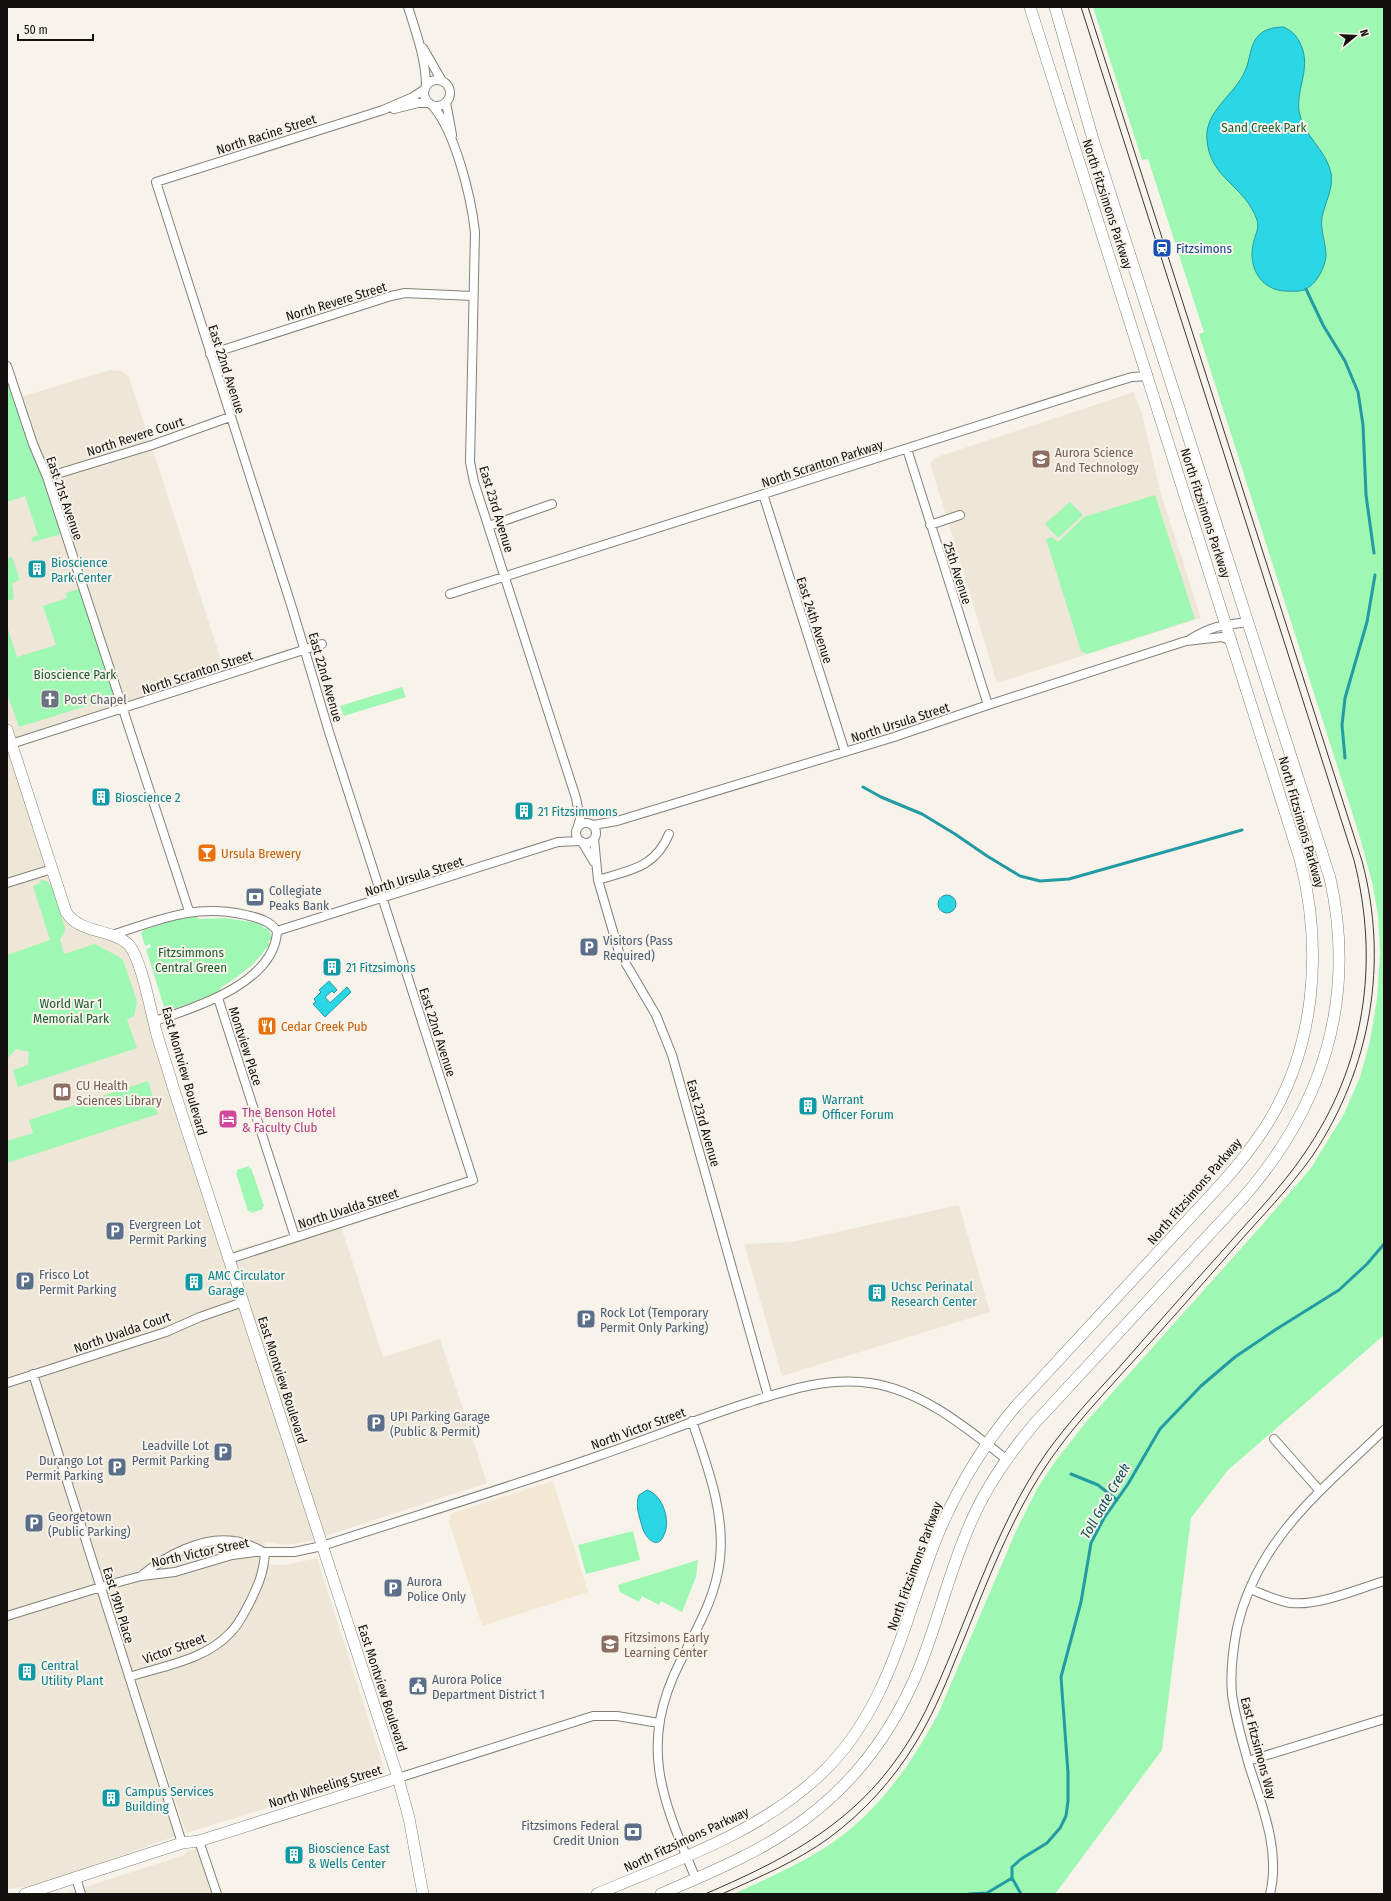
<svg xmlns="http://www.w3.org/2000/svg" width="1391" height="1901" viewBox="0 0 1391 1901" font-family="'Fira Sans Condensed',sans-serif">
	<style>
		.commercial { fill: #f3e8d3 }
		.built { fill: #eee7d8 }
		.green { fill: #9ef7b3 }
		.water { fill: #2bd6e5; stroke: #249ba4 }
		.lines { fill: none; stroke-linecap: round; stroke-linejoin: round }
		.stream { stroke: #249ba4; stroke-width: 3 }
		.street-casing { stroke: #838078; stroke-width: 10 }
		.secondary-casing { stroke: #838078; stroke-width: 12 }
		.street { stroke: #fff; stroke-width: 8 }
		.secondary { stroke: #fff; stroke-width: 11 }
		.tram { stroke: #393834; stroke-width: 1 }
		.labels { text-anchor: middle; stroke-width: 4; stroke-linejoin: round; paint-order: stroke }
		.park-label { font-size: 13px; fill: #1d5d31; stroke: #f7f3ea }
		.street-label { font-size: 13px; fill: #12110e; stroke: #f7f3ea }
		.transit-label { font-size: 13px; fill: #164399; stroke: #f7f3ea; text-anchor: start }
		.education-label { font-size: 13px; fill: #785e54; stroke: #f7f3ea; text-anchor: start }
		.culture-label { font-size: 13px; fill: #0d838f; stroke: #f7f3ea; text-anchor: start }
		.worship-label { font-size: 13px; fill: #5b616d; stroke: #f7f3ea; text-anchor: start }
		.food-label { font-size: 13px; fill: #c56008; stroke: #f7f3ea; text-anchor: start }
		.service-label { font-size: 13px; fill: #4e5e75; stroke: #f7f3ea; text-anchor: start }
		.hotel-label { font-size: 13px; fill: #b23c85; stroke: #f7f3ea; text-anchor: start }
		.water-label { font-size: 14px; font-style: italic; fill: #0a5056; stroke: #f7f3ea }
	</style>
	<rect width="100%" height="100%" fill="#f7f3ea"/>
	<path class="commercial" d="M553,1481L588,1592L482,1626L449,1521L450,1516L453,1513Z"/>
	<path class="built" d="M7,366L17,398L110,370L122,371L129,377L226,675L12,744L66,912L128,944L227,1252L298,1232L338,1217L383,1357L440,1339L487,1483L310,1541L286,1545L265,1542L264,1564L286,1565L317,1558L385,1771L186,1833L134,1675L124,1679L176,1836L41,1885L7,1889Z
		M1134,392L1143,418L1161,494L1201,618L997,683L931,466V462L937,457Z
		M959,1205L990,1312L782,1376L744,1244L792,1242Z
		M201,1847L217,1894H64L184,1855L187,1851Z"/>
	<path class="green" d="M1093,7H1384V1335L1228,1470L1191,1518L1162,1750L1055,1894H733C764,1880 794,1867 823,1849C874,1817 910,1767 938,1714L1016,1531L1037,1489L1054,1463L1086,1422L1262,1225L1311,1168L1344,1114L1360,1077L1370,1041L1377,999L1380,953L1378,915L1372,882L1359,834L1199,334L1204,332L1200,320L1148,159L1142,160Z
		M7,364L65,533L33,542L31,538L38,535L25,496L7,502Z
		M1155,495L1195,619L1087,654L1081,651L1046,539L1052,537L1058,542L1084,517Z
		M1070,502L1083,515L1058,538L1045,524Z
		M12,557L20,580L12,583L14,599L7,601V558Z
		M84,587L119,696L19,727L7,693V626L17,657L56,645L43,606L67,598L66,593Z
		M402,687L406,697L344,716L340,706Z
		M40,880L47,881L53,889L65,928L64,934L60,939L64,954L95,944C104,950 115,953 123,960L137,1001L134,1016L127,1020L137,1048L18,1087L13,1070L28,1065L29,1052L16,1049L7,1059V955L50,940L33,886L41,883Z
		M197,915L198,919L225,918L265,924L263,927L265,929L268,927L272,940H269L268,943L271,944L269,948L267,947C255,965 238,977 220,988L221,991L174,1009L172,1005L170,1006V1009H168L164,1007L146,949L151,947L150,944L145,946L141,933L144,930L187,916Z
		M148,1081L158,1114L7,1163V1141L33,1133L29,1120Z
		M249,1166V1169L251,1168L264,1206L262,1207L263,1209L251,1213L250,1211H248L236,1173H237V1170Z
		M633,1531L640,1560L586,1574L578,1545Z
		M698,1560L696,1577L682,1612L661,1601L659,1605L642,1596L639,1602L620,1592L618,1585Z"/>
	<path class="water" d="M1283,27C1291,30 1295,34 1299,41C1313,66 1296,87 1299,111C1303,136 1326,149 1331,173C1334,187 1325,203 1322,217C1320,230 1326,243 1326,256C1325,268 1316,285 1304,290C1299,292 1290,291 1285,291C1261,290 1248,267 1253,245C1254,236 1260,229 1257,220C1245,185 1210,179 1207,140C1204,111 1235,95 1245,71C1250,61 1250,43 1259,35C1265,29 1275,27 1283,27Z
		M938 904a9 9 0 1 1 18 0a9 9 0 1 1-18 0Z
		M329,981L337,990L334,993L332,991L325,997L330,1003L347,987L351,992L325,1017L313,1004L316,1002L314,999L321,992L319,990Z
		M647,1490C663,1495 671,1521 664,1535C657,1552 644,1536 642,1526C639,1516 635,1505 639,1495Z"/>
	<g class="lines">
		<path class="stream" d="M1306,289L1323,325L1345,361L1358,392L1363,425L1366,495L1374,553
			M1345,758L1342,725L1345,698L1367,622L1375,575
			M863,787L881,797L922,814L955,834L987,856L1020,876L1040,881L1069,879L1242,830
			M1071,1474L1098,1485L1117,1500
			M1012,1878L1021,1894
			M969,1894L987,1893L1012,1878V1867L1021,1859L1047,1843L1060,1828L1066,1816L1068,1801V1773L1061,1677L1081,1602L1091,1543L1104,1518L1128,1484L1160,1429L1201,1386L1235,1357L1275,1330L1339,1290L1367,1264L1384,1244"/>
		<defs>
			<path id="street" d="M408,7C416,32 426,60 426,86
				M423,48L442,81
				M424 93a13 13 0 1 1 26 0a13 13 0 1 1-26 0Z
				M446,102L452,135
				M432,105C455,131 471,196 475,232L470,462L474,482L576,798L580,819L578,826
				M394,109L418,103H429
				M210,354L391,296L405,293L473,296
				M7,366L33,444L47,477L189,911
				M907,449L988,705
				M47,477L152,445L230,417
				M763,494L845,752
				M930,525L960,515
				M489,526L552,504
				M450,594L1112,383L1132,377L1148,376
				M1189,640C1211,626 1222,625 1248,622
				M11,744L322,644
				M576 833a10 10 0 1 1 20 0a10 10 0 1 1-20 0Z
				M593,825L617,821L894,737L988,705L1186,641L1222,637L1232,641
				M594,839L598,880L619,952L656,1015L672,1055L768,1396
				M582,842L594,862
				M598,880C630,870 655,868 669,834
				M7,883L52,869
				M277,931L558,842L580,841
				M112,935C159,920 195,903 246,915C258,918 269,920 277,931C275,983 194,1008 155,1021
				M218,998L295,1237
				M229,1259L473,1180L329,732L293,611L156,182L383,110L413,97L425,89
				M33,1374L182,1843
				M7,1383L166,1332L200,1317L243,1302
				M692,1421C707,1466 725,1511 720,1559C716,1597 697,1628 680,1662C638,1746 662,1799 696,1879
				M1274,1439L1320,1491
				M141,1576C165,1556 202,1536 234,1541C243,1542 252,1546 260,1550
				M1250,1589C1263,1594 1277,1601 1291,1603C1319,1606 1357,1589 1384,1581
				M7,1616L101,1587L141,1576L175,1572L232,1555L255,1552H294L322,1546C414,1516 507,1488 598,1456C648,1439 697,1419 747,1403C788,1390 827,1377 870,1383C921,1390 967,1428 1006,1459
				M129,1677C163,1666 206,1660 231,1632C239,1624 244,1613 249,1604C258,1586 264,1572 265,1552
				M1248,1761L1384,1719
				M398,1778L593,1716H617L659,1723
				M199,1841L217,1894
				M76,1878L81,1894
				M1270,1894C1281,1849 1261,1804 1248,1762C1242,1739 1235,1717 1232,1694C1230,1672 1233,1649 1237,1628C1257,1539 1322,1490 1384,1430"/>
			<path id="secondary" d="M7,730L66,912C80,934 110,928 128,944C141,957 151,1012 156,1031C161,1050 168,1068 173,1087L398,1778L409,1818L423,1894
				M25,1894L182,1843L199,1841L398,1778
				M597,1894C674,1861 759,1833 821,1774C889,1709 903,1623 936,1539C956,1490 982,1446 1016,1406L1223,1182C1239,1164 1253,1146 1266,1126C1316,1047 1323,948 1300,859L1030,7
				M661,1894C704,1875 749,1857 788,1831C849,1791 893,1733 920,1666C938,1621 949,1573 968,1529C984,1489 1008,1455 1035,1423L1242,1199C1323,1107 1357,999 1330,878L1094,143L1055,7"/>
		</defs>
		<use href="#street" class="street-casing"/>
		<use href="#secondary" class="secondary-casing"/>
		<use href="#street" class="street"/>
		<use href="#secondary" class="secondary"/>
		<path class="tram" d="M705,1894C803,1852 875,1811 925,1712C966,1628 993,1529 1047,1452C1068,1423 1091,1398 1115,1372C1151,1331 1187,1290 1224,1249C1251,1218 1281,1188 1304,1154C1365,1066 1380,963 1354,860L1081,7
			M722,1894C759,1877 796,1862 829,1838C864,1812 893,1780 915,1744C931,1718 943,1691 954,1663C982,1597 1006,1526 1046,1466C1070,1430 1099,1399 1128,1367C1164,1328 1199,1288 1234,1248C1261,1217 1290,1188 1313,1155C1371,1068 1389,962 1362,861L1088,7"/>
	</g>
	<defs>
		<symbol id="station-square" viewBox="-11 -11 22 22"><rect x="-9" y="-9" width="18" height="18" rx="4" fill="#1a4fb4" stroke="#f7f3ea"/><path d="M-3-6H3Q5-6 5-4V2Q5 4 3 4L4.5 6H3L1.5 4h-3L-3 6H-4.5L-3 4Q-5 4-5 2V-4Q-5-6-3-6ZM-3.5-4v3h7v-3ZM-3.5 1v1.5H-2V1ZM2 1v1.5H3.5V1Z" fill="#fff"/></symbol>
		<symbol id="school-square" viewBox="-11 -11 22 22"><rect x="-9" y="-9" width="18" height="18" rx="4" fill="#8d6e63" stroke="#f7f3ea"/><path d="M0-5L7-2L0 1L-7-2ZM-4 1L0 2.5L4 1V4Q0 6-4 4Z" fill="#fff"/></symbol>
		<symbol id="building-square" viewBox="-11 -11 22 22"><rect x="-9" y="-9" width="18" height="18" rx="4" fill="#0f9aa8" stroke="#f7f3ea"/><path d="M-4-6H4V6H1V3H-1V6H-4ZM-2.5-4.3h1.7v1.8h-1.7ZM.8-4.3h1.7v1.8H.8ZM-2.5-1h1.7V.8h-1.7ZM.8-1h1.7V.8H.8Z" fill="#fff"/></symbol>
		<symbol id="church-square" viewBox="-11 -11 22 22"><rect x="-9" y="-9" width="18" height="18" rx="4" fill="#6b7280" stroke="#f7f3ea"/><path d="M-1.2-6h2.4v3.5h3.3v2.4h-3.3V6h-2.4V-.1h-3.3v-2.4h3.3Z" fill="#fff"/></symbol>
		<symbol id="bar-square" viewBox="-11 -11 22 22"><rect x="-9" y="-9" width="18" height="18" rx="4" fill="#e8710a" stroke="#f7f3ea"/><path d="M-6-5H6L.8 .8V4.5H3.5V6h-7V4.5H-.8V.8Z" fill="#fff"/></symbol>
		<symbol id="bank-square" viewBox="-11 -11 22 22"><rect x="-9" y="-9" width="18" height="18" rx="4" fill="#5c6f8a" stroke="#f7f3ea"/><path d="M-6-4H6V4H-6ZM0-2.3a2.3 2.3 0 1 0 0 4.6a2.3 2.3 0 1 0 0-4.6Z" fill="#fff"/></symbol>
		<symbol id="parking-square" viewBox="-11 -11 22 22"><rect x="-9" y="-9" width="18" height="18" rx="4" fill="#5c6f8a" stroke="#f7f3ea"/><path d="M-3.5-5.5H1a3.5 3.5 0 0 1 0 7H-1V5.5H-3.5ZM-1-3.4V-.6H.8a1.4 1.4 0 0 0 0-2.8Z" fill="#fff"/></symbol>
		<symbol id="restaurant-square" viewBox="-11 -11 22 22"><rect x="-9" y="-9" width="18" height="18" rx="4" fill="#e8710a" stroke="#f7f3ea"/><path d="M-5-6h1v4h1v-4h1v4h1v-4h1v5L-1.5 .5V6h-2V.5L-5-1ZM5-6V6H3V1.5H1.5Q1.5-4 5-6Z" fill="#fff"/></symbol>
		<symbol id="library-square" viewBox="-11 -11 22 22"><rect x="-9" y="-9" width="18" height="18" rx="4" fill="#8d6e63" stroke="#f7f3ea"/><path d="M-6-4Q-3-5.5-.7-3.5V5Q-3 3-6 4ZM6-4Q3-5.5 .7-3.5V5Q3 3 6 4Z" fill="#fff"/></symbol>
		<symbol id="hotel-square" viewBox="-11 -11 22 22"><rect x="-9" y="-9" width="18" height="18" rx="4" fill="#d1479c" stroke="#f7f3ea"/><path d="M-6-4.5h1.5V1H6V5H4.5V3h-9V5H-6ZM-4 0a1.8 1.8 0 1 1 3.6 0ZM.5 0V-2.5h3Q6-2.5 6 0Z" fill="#fff"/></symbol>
		<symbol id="civic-square" viewBox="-11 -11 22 22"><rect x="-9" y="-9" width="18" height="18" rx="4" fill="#5c6f8a" stroke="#f7f3ea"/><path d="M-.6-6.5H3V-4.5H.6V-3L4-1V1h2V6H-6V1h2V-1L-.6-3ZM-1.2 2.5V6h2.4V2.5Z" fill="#fff"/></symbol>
	</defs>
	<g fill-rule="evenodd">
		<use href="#station-square" x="1151" y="237" width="22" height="22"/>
		<use href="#school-square" x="1030" y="448" width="22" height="22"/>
		<use href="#building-square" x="26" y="558" width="22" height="22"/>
		<use href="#church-square" x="39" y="688" width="22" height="22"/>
		<use href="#building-square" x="90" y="786" width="22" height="22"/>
		<use href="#building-square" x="513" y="800" width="22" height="22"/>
		<use href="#bar-square" x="196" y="842" width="22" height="22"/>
		<use href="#bank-square" x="244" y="886" width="22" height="22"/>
		<use href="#parking-square" x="578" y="936" width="22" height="22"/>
		<use href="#building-square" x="321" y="956" width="22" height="22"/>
		<use href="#restaurant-square" x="256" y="1015" width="22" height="22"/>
		<use href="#library-square" x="51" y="1081" width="22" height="22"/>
		<use href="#building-square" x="797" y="1095" width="22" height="22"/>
		<use href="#hotel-square" x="217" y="1108" width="22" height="22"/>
		<use href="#parking-square" x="104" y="1220" width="22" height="22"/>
		<use href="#parking-square" x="14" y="1270" width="22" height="22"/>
		<use href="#building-square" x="183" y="1271" width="22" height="22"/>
		<use href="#building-square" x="866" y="1282" width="22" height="22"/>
		<use href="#parking-square" x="575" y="1308" width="22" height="22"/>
		<use href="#parking-square" x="365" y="1412" width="22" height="22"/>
		<use href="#parking-square" x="212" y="1441" width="22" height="22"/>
		<use href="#parking-square" x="106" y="1456" width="22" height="22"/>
		<use href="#parking-square" x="23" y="1512" width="22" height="22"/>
		<use href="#parking-square" x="382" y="1577" width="22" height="22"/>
		<use href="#school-square" x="599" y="1633" width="22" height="22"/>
		<use href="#building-square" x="16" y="1661" width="22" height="22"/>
		<use href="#civic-square" x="407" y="1675" width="22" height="22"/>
		<use href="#building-square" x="100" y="1787" width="22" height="22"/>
		<use href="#bank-square" x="622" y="1821" width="22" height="22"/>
		<use href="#building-square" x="283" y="1844" width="22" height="22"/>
	</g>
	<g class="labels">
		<g class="park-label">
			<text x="1264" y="132">Sand Creek Park</text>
			<text x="75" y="679">Bioscience Park</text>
			<text x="191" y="957">Fitzsimmons<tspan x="191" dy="15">Central Green</tspan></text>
			<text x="71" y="1008">World War 1<tspan x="71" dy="15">Memorial Park</tspan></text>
		</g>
		<g class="street-label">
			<text transform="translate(266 134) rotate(-18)" y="5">North Racine Street</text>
			<text transform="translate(1108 204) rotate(72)" y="5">North Fitzsimons Parkway</text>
			<text transform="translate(336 301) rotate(-17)" y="5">North Revere Street</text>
			<text transform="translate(227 369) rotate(72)" y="5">East 22nd Avenue</text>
			<text transform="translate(135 436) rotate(-18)" y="5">North Revere Court</text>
			<text transform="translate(822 463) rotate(-18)" y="5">North Scranton Parkway</text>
			<text transform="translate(65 498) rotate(71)" y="5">East 21st Avenue</text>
			<text transform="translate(497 509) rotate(73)" y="5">East 23rd Avenue</text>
			<text transform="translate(1206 513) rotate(72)" y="5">North Fitzsimons Parkway</text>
			<text transform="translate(958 573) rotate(72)" y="5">25th Avenue</text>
			<text transform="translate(815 620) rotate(72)" y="5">East 24th Avenue</text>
			<text transform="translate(197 672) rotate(-18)" y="5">North Scranton Street</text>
			<text transform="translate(326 677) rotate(74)" y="5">East 22nd Avenue</text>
			<text transform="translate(900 722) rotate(-18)" y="5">North Ursula Street</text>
			<text transform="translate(1302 822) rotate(74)" y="5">North Fitzsimons Parkway</text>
			<text transform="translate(414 876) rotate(-18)" y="5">North Ursula Street</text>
			<text transform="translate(438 1032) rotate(72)" y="5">East 22nd Avenue</text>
			<text transform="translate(246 1046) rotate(72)" y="5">Montview Place</text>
			<text transform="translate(185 1071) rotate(74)" y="5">East Montview Boulevard</text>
			<text transform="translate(704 1123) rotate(74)" y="5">East 23rd Avenue</text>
			<text transform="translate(1194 1191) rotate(-49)" y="5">North Fitzsimons Parkway</text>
			<text transform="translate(348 1208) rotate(-18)" y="5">North Uvalda Street</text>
			<text transform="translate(122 1332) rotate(-19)" y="5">North Uvalda Court</text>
			<text transform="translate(283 1380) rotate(72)" y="5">East Montview Boulevard</text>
			<text transform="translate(638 1428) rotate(-20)" y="5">North Victor Street</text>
			<text transform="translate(200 1552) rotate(-12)" y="5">North Victor Street</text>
			<text transform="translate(914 1566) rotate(-70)" y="5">North Fitzsimons Parkway</text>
			<text transform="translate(119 1605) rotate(73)" y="5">East 19th Place</text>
			<text transform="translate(174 1648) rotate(-20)" y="5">Victor Street</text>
			<text transform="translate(383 1688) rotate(72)" y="5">East Montview Boulevard</text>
			<text transform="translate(1259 1748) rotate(75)" y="5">East Fitzsimons Way</text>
			<text transform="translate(325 1786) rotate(-17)" y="5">North Wheeling Street</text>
			<text transform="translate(686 1839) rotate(-25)" y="5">North Fitzsimons Parkway</text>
		</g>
		<g class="transit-label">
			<text x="1176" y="253">Fitzsimons</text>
		</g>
		<g class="education-label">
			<text x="1055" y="457">Aurora Science<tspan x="1055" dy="15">And Technology</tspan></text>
			<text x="76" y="1090">CU Health<tspan x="76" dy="15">Sciences Library</tspan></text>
			<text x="624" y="1642">Fitzsimons Early<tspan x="624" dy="15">Learning Center</tspan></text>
		</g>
		<g class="culture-label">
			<text x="51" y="567">Bioscience<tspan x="51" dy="15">Park Center</tspan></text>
			<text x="115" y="802">Bioscience 2</text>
			<text x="538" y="816">21 Fitzsimmons</text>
			<text x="346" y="972">21 Fitzsimons</text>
			<text x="822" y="1104">Warrant<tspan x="822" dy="15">Officer Forum</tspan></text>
			<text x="208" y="1280">AMC Circulator<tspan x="208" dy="15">Garage</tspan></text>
			<text x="891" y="1291">Uchsc Perinatal<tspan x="891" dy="15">Research Center</tspan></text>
			<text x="41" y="1670">Central<tspan x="41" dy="15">Utility Plant</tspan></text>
			<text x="125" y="1796">Campus Services<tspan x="125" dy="15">Building</tspan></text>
			<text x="308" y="1853">Bioscience East<tspan x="308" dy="15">&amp; Wells Center</tspan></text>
		</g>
		<g class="worship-label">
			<text x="64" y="704">Post Chapel</text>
		</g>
		<g class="food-label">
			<text x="221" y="858">Ursula Brewery</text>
			<text x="281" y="1031">Cedar Creek Pub</text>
		</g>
		<g class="service-label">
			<text x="269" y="895">Collegiate<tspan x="269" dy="15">Peaks Bank</tspan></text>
			<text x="603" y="945">Visitors (Pass<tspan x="603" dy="15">Required)</tspan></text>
			<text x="129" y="1229">Evergreen Lot<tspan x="129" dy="15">Permit Parking</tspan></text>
			<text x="39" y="1279">Frisco Lot<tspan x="39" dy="15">Permit Parking</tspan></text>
			<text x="600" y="1317">Rock Lot (Temporary<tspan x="600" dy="15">Permit Only Parking)</tspan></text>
			<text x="390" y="1421">UPI Parking Garage<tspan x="390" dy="15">(Public &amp; Permit)</tspan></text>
			<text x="209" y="1450" text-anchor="end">Leadville Lot<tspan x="209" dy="15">Permit Parking</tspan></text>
			<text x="103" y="1465" text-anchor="end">Durango Lot<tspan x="103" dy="15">Permit Parking</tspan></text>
			<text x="48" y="1521">Georgetown<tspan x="48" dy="15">(Public Parking)</tspan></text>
			<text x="407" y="1586">Aurora<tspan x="407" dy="15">Police Only</tspan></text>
			<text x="432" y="1684">Aurora Police<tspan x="432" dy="15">Department District 1</tspan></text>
			<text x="619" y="1830" text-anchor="end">Fitzsimons Federal<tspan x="619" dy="15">Credit Union</tspan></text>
		</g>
		<g class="hotel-label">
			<text x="242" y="1117">The Benson Hotel<tspan x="242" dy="15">&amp; Faculty Club</tspan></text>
		</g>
		<g class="water-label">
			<text transform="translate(1105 1501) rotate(-60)" y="5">Toll Gate Creek</text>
		</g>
	</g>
	<rect width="1391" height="1901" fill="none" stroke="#12110e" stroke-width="16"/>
	<g transform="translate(1355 36) rotate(72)" stroke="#f7f3ea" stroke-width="3" paint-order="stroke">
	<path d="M0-3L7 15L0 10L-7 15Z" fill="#12110e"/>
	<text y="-6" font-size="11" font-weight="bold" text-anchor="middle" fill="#12110e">N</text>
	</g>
	<path d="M18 34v6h75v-6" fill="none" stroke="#12110e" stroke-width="2"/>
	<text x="24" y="34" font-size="12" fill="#12110e" stroke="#f7f3ea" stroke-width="3" paint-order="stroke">50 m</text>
</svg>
